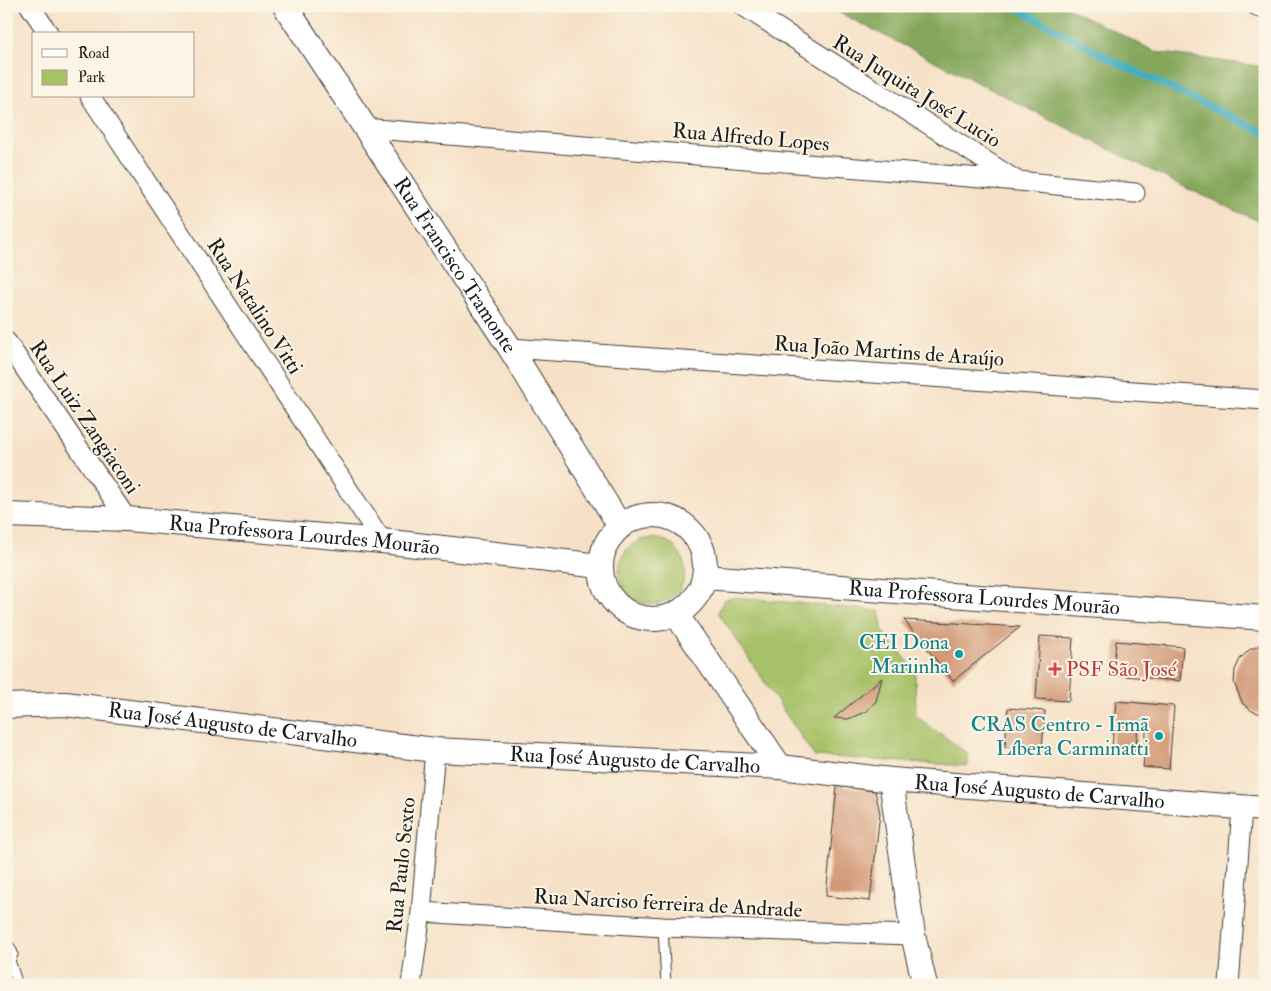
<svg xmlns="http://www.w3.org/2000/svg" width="1271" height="991" viewBox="0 0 1271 991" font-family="'IM FELL Double Pica',serif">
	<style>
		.green { fill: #a7c167; stroke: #626e42 }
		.forest { fill: #85a75c; stroke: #50623c }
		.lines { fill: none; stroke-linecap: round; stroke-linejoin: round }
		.stream { stroke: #40adbf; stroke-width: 7 }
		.building { fill: #d29977 }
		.service-casing { stroke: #3d3a36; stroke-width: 11 }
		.minor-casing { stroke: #3d3a36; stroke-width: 21 }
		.tertiary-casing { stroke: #3d3a36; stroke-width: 26 }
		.service { stroke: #fff; stroke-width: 9 }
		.minor { stroke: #fff; stroke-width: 19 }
		.tertiary { stroke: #fff; stroke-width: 24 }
		.culture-dot { fill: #0f9aa8; stroke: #fcf5e5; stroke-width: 2 }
		.health-dot { fill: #e0444e; stroke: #fcf5e5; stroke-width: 2 }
		.labels { text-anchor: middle; stroke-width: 4; stroke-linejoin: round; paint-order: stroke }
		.street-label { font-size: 21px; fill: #1c1c1c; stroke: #fcf5e5 }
		.culture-label { font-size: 21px; fill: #0d838f; stroke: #fcf5e5; text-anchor: end }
		.health-label { font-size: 21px; fill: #be3a42; stroke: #fcf5e5; text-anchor: start }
	</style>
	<rect width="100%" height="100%" fill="#fcf5e5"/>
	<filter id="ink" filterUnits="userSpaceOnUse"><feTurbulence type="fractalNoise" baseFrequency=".02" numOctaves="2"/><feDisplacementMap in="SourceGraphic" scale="10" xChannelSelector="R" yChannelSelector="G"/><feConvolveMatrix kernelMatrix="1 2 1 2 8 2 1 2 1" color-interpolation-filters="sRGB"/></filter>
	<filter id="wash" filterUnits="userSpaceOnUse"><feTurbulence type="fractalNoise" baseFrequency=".0096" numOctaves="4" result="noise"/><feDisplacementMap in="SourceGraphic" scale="20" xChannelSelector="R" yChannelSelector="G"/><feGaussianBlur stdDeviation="1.12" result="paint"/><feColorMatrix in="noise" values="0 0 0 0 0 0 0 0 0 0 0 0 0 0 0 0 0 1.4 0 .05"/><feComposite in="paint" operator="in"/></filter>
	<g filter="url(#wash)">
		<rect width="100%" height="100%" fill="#f6e1c7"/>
		<path class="green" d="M619 571a33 33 0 1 1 66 0a33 33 0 1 1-66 0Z
			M735,597L879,611L883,632L915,670L916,716L968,754V766L814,756L718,612L724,600Z"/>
		<path class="forest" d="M826,6H1064L1156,52L1265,67V224L1184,187Z"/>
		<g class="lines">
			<path class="stream" d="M1013,6L1116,62L1265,133"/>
		</g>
		<g id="blocks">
			<path class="building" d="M904,620L1020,627L953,681Z
				M1040,636L1073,638L1069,701L1036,699Z
				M1116,641L1183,647L1180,681L1113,675Z
				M1260,645H1265V715L1252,711L1243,704L1234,683L1235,670L1240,659L1249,650Z
				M882,678L876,701L867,711L848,719L834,718Z
				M1116,701L1174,706L1169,769L1143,767L1147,722L1138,721L1136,751L1112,749Z
				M1008,708L1045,711L1042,750L1005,747Z
				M837,786L875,791L880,813L870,901L826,896Z"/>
		</g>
	</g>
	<g filter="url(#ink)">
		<use href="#blocks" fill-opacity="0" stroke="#3d3a36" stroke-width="1"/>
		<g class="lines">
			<defs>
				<path id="service" d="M663,927L666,985
					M6,974L8,954L18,985"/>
				<path id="minor" d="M30,6L49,34
					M743,6L1014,179
					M1257,6L1265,9
					M90,96L382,541
					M363,128L1018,181L1135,193
					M6,341L127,519
					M510,348L1265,400
					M421,912L663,927L913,935
					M6,950L8,954
					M411,985L421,912L435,750
					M1229,985L1242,808"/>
				<g id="tertiary">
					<path id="s1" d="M285,6L510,348L620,526"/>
					<path id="s2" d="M6,515L127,519L382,541L600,566"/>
					<circle cx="653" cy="567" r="52"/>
					<path id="s3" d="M704,577L1265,618"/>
					<path d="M676,614L780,767"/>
					<path id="s4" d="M6,706L65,704L435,750L780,767L891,780L1265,809"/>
					<path d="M891,780L913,935L925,985"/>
				</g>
			</defs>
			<use href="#service" class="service-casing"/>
			<use href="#minor" class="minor-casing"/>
			<use href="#tertiary" class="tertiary-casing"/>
			<use href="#service" class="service"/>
			<use href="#minor" class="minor"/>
			<use href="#tertiary" class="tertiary"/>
		</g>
	</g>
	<g class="culture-dot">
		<circle cx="959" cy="654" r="5"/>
		<circle cx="1159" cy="736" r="5"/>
	</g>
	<path class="health-dot" d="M1052.5 661.5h5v5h5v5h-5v5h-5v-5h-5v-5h5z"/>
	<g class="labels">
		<g class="street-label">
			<text transform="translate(917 91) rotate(32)" y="7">Rua Juquita José Lucio</text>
			<text transform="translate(751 137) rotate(5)" y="7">Rua Alfredo Lopes</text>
			<text dy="7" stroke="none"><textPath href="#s1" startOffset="310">Rua Francisco Tramonte</textPath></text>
			<text transform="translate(255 306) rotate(57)" y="7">Rua Natalino Vitti</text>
			<text transform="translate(889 351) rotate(4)" y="7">Rua João Martins de Araújo</text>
			<text transform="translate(85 417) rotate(56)" y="7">Rua Luiz Zangiaconi</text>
			<text dy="7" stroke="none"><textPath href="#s2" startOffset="299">Rua Professora Lourdes Mourão</textPath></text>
			<text dy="7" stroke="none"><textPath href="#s3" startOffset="281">Rua Professora Lourdes Mourão</textPath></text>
			<text dy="7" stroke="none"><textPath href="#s4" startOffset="228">Rua José Augusto de Carvalho</textPath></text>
			<text dy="7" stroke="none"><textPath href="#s4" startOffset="632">Rua José Augusto de Carvalho</textPath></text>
			<text dy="7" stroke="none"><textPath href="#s4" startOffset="1038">Rua José Augusto de Carvalho</textPath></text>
			<text transform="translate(401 865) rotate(-84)" y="7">Rua Paulo Sexto</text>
			<text transform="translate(668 903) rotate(3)" y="7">Rua Narciso ferreira de Andrade</text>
		</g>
		<g class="culture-label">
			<text x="949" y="649">CEI Dona<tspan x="949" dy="24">Mariinha</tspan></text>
			<text x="1149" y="731">CRAS Centro - Irmã<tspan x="1149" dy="24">Líbera Carminatti</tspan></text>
		</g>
		<g class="health-label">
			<text x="1066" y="676">PSF São José</text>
		</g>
	</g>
	<rect width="1271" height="991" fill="none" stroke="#fcf5e5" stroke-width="25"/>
	<rect x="32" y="32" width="162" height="65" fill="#fcf5e5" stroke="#a29e95"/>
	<rect x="42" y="49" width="25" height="8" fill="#ffffff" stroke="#a29e95"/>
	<text x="78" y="58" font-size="15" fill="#1c1c1c">Road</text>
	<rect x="42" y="70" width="25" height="15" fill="#a7c167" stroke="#a29e95"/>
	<text x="78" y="82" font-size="15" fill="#1c1c1c">Park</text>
</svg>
